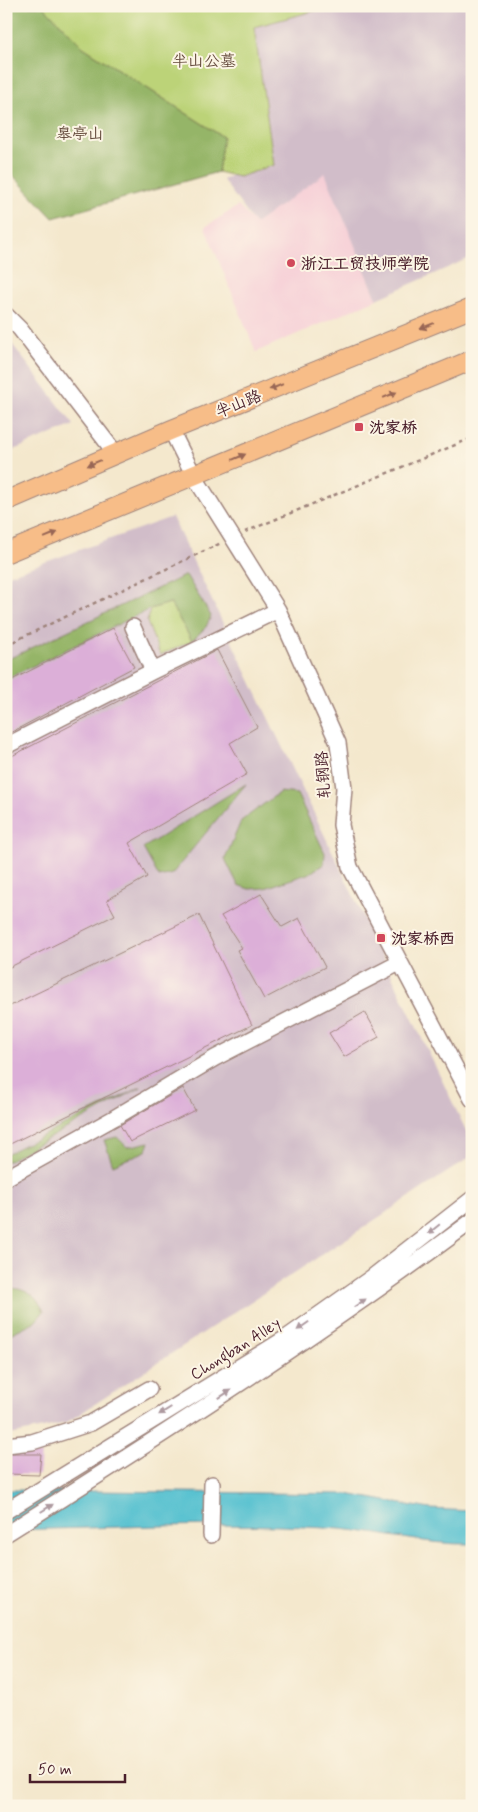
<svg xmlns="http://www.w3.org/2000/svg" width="478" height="1812" viewBox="0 0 478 1812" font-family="Mynerve,'LXGW WenKai TC',sans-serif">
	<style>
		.built { fill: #f6cfd7 }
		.industrial { fill: #d1bdc9 }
		.green { fill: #bcd378; stroke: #837952 }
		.forest { fill: #95b568; stroke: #706a4a }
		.water { fill: #56c1d0; stroke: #50707e }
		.building { fill: #dcafd8 }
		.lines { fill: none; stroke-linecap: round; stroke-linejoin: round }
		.minor-casing { stroke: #9f847c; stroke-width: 18 }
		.major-casing { stroke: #9f847c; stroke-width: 21 }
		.path { stroke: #9f847c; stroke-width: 2.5; stroke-dasharray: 4 4; stroke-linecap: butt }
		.minor { stroke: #fff; stroke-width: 15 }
		.major { stroke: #f7bd88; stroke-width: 19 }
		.oneway { fill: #986655 }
		.oneway2 { fill: #ae9aa0 }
		.poi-dot { fill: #d1495b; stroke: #fcf5e5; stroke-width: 2 }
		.labels { text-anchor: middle; stroke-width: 4; stroke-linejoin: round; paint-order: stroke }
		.park-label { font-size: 16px; fill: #664c3e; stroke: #fcf5e5 }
		.poi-label { font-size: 16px; font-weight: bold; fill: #4a1f2b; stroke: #fcf5e5; text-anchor: start }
		.street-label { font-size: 16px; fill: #4a1f2b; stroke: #fcf5e5 }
	</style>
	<rect width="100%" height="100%" fill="#fcf5e5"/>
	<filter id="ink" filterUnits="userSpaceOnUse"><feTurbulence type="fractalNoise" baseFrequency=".02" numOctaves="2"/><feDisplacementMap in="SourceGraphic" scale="10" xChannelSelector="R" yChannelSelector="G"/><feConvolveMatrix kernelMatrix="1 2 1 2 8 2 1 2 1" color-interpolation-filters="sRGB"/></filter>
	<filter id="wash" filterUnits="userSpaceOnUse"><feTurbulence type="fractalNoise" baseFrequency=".0096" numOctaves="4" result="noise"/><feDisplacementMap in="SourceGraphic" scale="20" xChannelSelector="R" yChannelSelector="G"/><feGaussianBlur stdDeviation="1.12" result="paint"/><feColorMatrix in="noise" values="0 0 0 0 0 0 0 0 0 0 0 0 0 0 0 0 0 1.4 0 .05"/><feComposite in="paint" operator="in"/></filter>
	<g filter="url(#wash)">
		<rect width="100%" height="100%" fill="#f4e8cd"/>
		<path class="built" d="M325,172L377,299L256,352L205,227L238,206L255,223Z"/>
		<path class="industrial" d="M332,6H472V257L377,299L325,173L255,224L223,180L232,175L274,165L254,27Z
			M6,336L74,425L6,453Z
			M172,517L472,1143V1156L66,1423L6,1436V576Z"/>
		<path class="green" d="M43,6H332L254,27L274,165L239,177L218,172L223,137L83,47Z
			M170,603L192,641L160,655L147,622L150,609Z"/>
		<path class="forest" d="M6,6H43L83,47L223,137L218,172L53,218L6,168Z
			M186,575L211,616L206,627L192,641L170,603L150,609L6,679V660Z
			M246,784L172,874L159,877L143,848Z
			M280,792L297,794L325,853L324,864L310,873L265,888L249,889L238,885L225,859L241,821Z
			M141,1087L6,1162V1154Z
			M117,1137L127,1147L149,1142L146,1151L113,1165L104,1140Z
			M6,1288C25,1288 35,1294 44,1311L36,1321L6,1336Z"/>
		<path class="water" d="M6,1490L347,1494L430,1509L472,1511V1544C427,1545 384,1533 340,1529C229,1521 117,1528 6,1530Z"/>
		<g id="blocks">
			<path class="building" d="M113,628L134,667L6,735V683Z
				M217,650L257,727L230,743L247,774L129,843L147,877L107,900L115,915L6,969V759Z
				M261,894L282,927L299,918L325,967L264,999L237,950L242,948L221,916Z
				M199,915L252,1025L6,1146V1008Z
				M365,1012L379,1037L344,1057L329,1033Z
				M183,1088L195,1110L130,1142L120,1125Z
				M6,1454H41L39,1475L6,1474Z"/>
		</g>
	</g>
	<g filter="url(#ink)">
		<use href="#blocks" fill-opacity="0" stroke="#9f847c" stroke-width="1"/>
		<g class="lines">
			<defs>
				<path id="minor" d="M6,315L20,329L116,454
					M171,430L194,476L278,610L338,743L344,788L341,825L350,867L472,1099
					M133,627L153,671
					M6,746L153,671L278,610
					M6,1178L114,1118L215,1058L399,963
					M6,1445L32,1442L91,1423L149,1389
					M6,1511L286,1338L371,1278L472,1199
					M6,1534C164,1434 322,1333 472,1221
					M211,1535L212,1484"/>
				<path id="major" d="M6,501L171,430L472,308
					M6,553L472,360"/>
			</defs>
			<use href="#minor" class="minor-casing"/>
			<use href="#major" class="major-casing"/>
			<path class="path" d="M245,532L472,438
				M6,645L221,543"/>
			<use href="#minor" class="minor"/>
			<use href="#major" class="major"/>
		</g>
		<defs><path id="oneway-solid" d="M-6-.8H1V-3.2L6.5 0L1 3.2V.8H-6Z" transform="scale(1.25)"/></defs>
		<g class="oneway">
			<use href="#oneway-solid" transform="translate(427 326) rotate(158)"/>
			<use href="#oneway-solid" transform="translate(276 387) rotate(158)"/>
			<use href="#oneway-solid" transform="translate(390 395) rotate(-23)"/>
			<use href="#oneway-solid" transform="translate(239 457) rotate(-23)"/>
			<use href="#oneway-solid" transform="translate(94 463) rotate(157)"/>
			<use href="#oneway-solid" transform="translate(51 535) rotate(-22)"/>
		</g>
		<g class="oneway2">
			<use href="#oneway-solid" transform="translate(434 1229) rotate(141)"/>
			<use href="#oneway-solid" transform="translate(360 1303) rotate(-34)"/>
			<use href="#oneway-solid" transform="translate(303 1326) rotate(145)"/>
			<use href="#oneway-solid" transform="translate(225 1394) rotate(-33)"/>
			<use href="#oneway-solid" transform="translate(165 1411) rotate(148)"/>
			<use href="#oneway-solid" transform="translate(47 1508) rotate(-32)"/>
		</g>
	</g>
	<g class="poi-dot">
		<circle cx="291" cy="263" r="5"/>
		<rect x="354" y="422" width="10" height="10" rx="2.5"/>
		<rect x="376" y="933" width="10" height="10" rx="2.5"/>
	</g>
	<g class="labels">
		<g class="park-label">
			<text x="204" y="66">半山公墓</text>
			<text x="80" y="139">皋亭山</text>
		</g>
		<g class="poi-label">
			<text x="301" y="269">浙江工贸技师学院</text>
			<text x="369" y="433">沈家桥</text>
			<text x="391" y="944">沈家桥西</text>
		</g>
		<g class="street-label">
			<text transform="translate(238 403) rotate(-22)" y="6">半山路</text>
			<text transform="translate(322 775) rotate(-94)" y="6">轧钢路</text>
			<text transform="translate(235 1348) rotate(-32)" y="6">Chongban Alley</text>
		</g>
	</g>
	<rect width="478" height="1812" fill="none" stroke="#fcf5e5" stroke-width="25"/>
	<path d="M30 1774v8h95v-8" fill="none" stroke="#4a1f2b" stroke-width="2.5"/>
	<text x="38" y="1774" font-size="15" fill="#4a1f2b" stroke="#fcf5e5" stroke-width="4" paint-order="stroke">50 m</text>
</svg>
